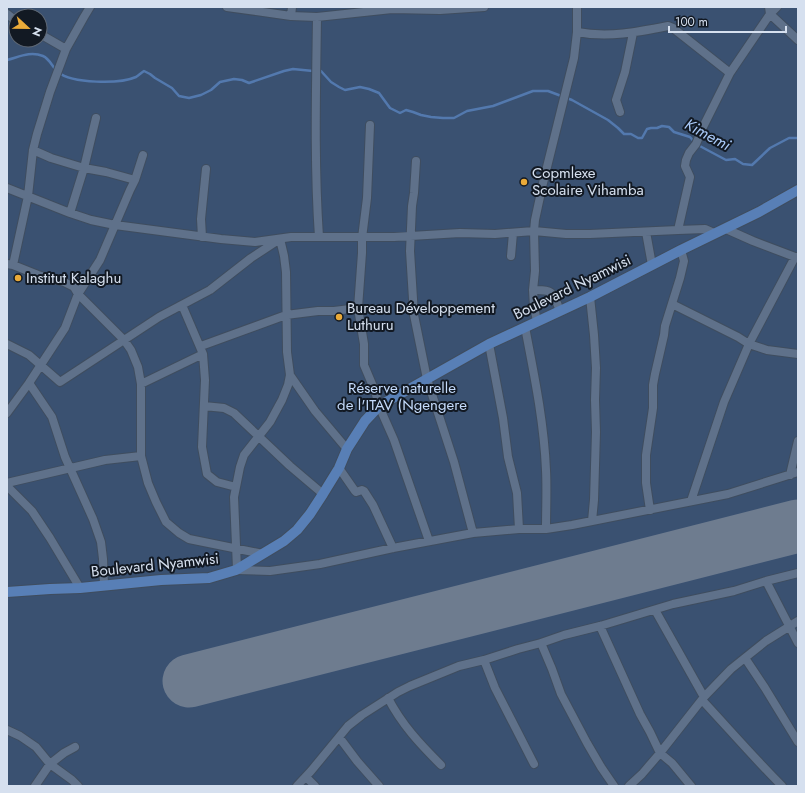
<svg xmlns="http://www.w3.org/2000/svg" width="805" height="793" viewBox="0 0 805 793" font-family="Jost,sans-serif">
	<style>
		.green { fill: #3a5171; fill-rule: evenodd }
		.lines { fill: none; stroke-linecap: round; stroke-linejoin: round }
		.stream { stroke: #5379ae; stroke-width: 2.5 }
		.runway { stroke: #6e7c8f; stroke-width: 53 }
		.minor-casing { stroke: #3f4d5f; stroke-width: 10 }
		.major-casing { stroke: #3f4d5f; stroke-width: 12 }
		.minor { stroke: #5f718a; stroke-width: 8 }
		.major { stroke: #587fb6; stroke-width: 10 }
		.poi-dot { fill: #eaaa39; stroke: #121923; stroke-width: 1.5 }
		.labels { text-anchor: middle; stroke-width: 4; stroke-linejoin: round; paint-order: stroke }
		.poi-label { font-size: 15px; fill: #d6e0ef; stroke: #121923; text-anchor: start }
		.street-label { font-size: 15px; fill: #d6e0ef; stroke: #121923 }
		.park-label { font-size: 15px; fill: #c5dbfb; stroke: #121923 }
		.water-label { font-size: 16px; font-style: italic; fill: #aacaf8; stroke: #121923 }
	</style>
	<rect width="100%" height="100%" fill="#223148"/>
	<path class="green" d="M7,7H798V786H7ZM16,16H40V40H16Z"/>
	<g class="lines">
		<path class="stream" d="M7,60C19,57 30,51 43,56C50,59 52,67 58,72C72,84 120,84 136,77C139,75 141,73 144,71L150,74L155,78L172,88L179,96L189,98L201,95L211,90L220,82L234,79L242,80L249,83L284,71L293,69L313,71
			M321,71L331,82L339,87L345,90L360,87L369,89L379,93L390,108L400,113L406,110L413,112L421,115L431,117L443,118H454L467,111L493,106L533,91H548L572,100L608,120L618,128L624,134H631L638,138H642L647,129L651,128H657L662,126L669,127L674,132L690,137L696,144L726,160L735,159L743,164L752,165L770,148L789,138H798"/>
		<path class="runway" d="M189,681L798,526"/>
		<defs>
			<path id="minor" d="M227,7L291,16L317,17L392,9L440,10L484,7
				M769,7L770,14L798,40
				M7,14L16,21
				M291,16L292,7
				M317,17C316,90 314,163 319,237
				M577,32C608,38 638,32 668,26L673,28L730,73
				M40,34L66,49
				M620,112L616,100L625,72L633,33
				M370,125L367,198L362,238V253L358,308L364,344V365L375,391L379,406L394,440L429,541
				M33,150L51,158L84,168L106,172L135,180
				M416,161L414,193L412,206L410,251L414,315L427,379L454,462L473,533
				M7,188L70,213L91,220L115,225L221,239L255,242L291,237H394L460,233L495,234L534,231L566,234H590L678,230L705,229L714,233
				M70,213L84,168L96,118
				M726,229L753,241L795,257H798
				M678,230L690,177L685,166L686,160L689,153L696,144L703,127L730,73L770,14L777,7
				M646,232L652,265
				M202,237L201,219L206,169
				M511,256L513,233
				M7,264L13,265L38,275L64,282L74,287L78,294L124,340L131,350L138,367L141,384V456L148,483L156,502L166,522L179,533L189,539L263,554
				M13,265L28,196L33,150L37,134L50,92L66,49L84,17L90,7
				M533,290C554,289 553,293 560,311
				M590,297L594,335L596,368L595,400L596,432L594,500L592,521
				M672,304L738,337L749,344L767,350L798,354
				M182,305L203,354L205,380L202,447L207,474L217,482L236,487
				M537,321L534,307L533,290L535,271L534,231L535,220L543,183L574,58L577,32V7
				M525,327C534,374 544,422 546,470C547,489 546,509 546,529
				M7,344L29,355L60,382L124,340L159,317L210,290L251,258L280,239L284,256L286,272L287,352L290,375L288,385L282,400L270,422L244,455L240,467L234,497L237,569
				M489,344L503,418L508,457L517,493L519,529
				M201,346L286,315L318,311H334L358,308
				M290,375L315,411L347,449
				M29,383L52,417L65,457L93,519L101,542L103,559L104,585
				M141,384L203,354
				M204,406L224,408L234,413L290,466L323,494
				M7,413L29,383L65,328L78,294L100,260L130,190L135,180L143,155
				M339,468L355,491L356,492L362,490L364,491L373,505L393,548
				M790,475L798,441
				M7,483L105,460L141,456
				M7,486L32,511L50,538L80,588
				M691,501L724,402L749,344L795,257
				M650,510L646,483V455L653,408V385L655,374L664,335L665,326L680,278L684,261L681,250
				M236,570L270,571L320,564L393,548L473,533L519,529H546L572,525L728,494L798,472
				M766,581L798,643
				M655,610L704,697
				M600,626L640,714L650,732L660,753L672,763L691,786
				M541,643L552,669L561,694L587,743L601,767L614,786
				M745,658L765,688L798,742
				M484,660L495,688L534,764
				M388,698C402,725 420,744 441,765
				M702,700C729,729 754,758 782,786
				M7,730L20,736L36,747L50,764L72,780L78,786
				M339,737L357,761L379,786
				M306,777L315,786
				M35,786L50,764L64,753L75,747
				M297,786L311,771L348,726L362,715L398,692L410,686L459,666L484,660L518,649L541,643L564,635L600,626L673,604L734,591L766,581L798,573
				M629,786L642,774L660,753L704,697L731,669L766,641L798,621"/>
			<path id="major" d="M7,592L50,589L80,588L161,580L209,578L236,570L284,541L297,530L310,514L323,494L339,468L347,449L365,421L379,406L489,344L590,297L681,250L759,212L798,190"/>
		</defs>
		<use href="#minor" class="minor-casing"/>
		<use href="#major" class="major-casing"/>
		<use href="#minor" class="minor"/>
		<use href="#major" class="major"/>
	</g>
	<g class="poi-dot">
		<circle cx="524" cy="182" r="4"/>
		<circle cx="18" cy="278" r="4"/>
		<circle cx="339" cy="317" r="4"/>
	</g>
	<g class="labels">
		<g class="poi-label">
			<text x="532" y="178">Copmlexe<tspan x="532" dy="17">Scolaire Vihamba</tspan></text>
			<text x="26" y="283">Institut Kalaghu</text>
			<text x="347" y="313">Bureau Développement<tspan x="347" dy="17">Luthuru</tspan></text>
		</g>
		<g class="street-label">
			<text transform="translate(572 287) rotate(-26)" y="5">Boulevard Nyamwisi</text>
			<text transform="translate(155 565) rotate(-6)" y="5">Boulevard Nyamwisi</text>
		</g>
		<g class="park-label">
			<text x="402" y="393">Réserve naturelle<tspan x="402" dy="17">de l'ITAV (Ngengere</tspan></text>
		</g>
		<g class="water-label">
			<text transform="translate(708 134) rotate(28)" y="6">Kimemi</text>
		</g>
	</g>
	<rect width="805" height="793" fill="none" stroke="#d6e0ef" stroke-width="16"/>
	<g transform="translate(28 28) rotate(112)"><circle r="19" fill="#121923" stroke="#606975"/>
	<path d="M0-3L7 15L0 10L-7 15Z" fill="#eaaa39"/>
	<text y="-6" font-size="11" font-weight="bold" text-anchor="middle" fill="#d6e0ef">N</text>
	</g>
	<path d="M669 26v6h117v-6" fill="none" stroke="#d6e0ef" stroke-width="2"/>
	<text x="675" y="26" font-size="12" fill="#d6e0ef" stroke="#121923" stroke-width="3" paint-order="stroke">100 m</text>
</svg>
